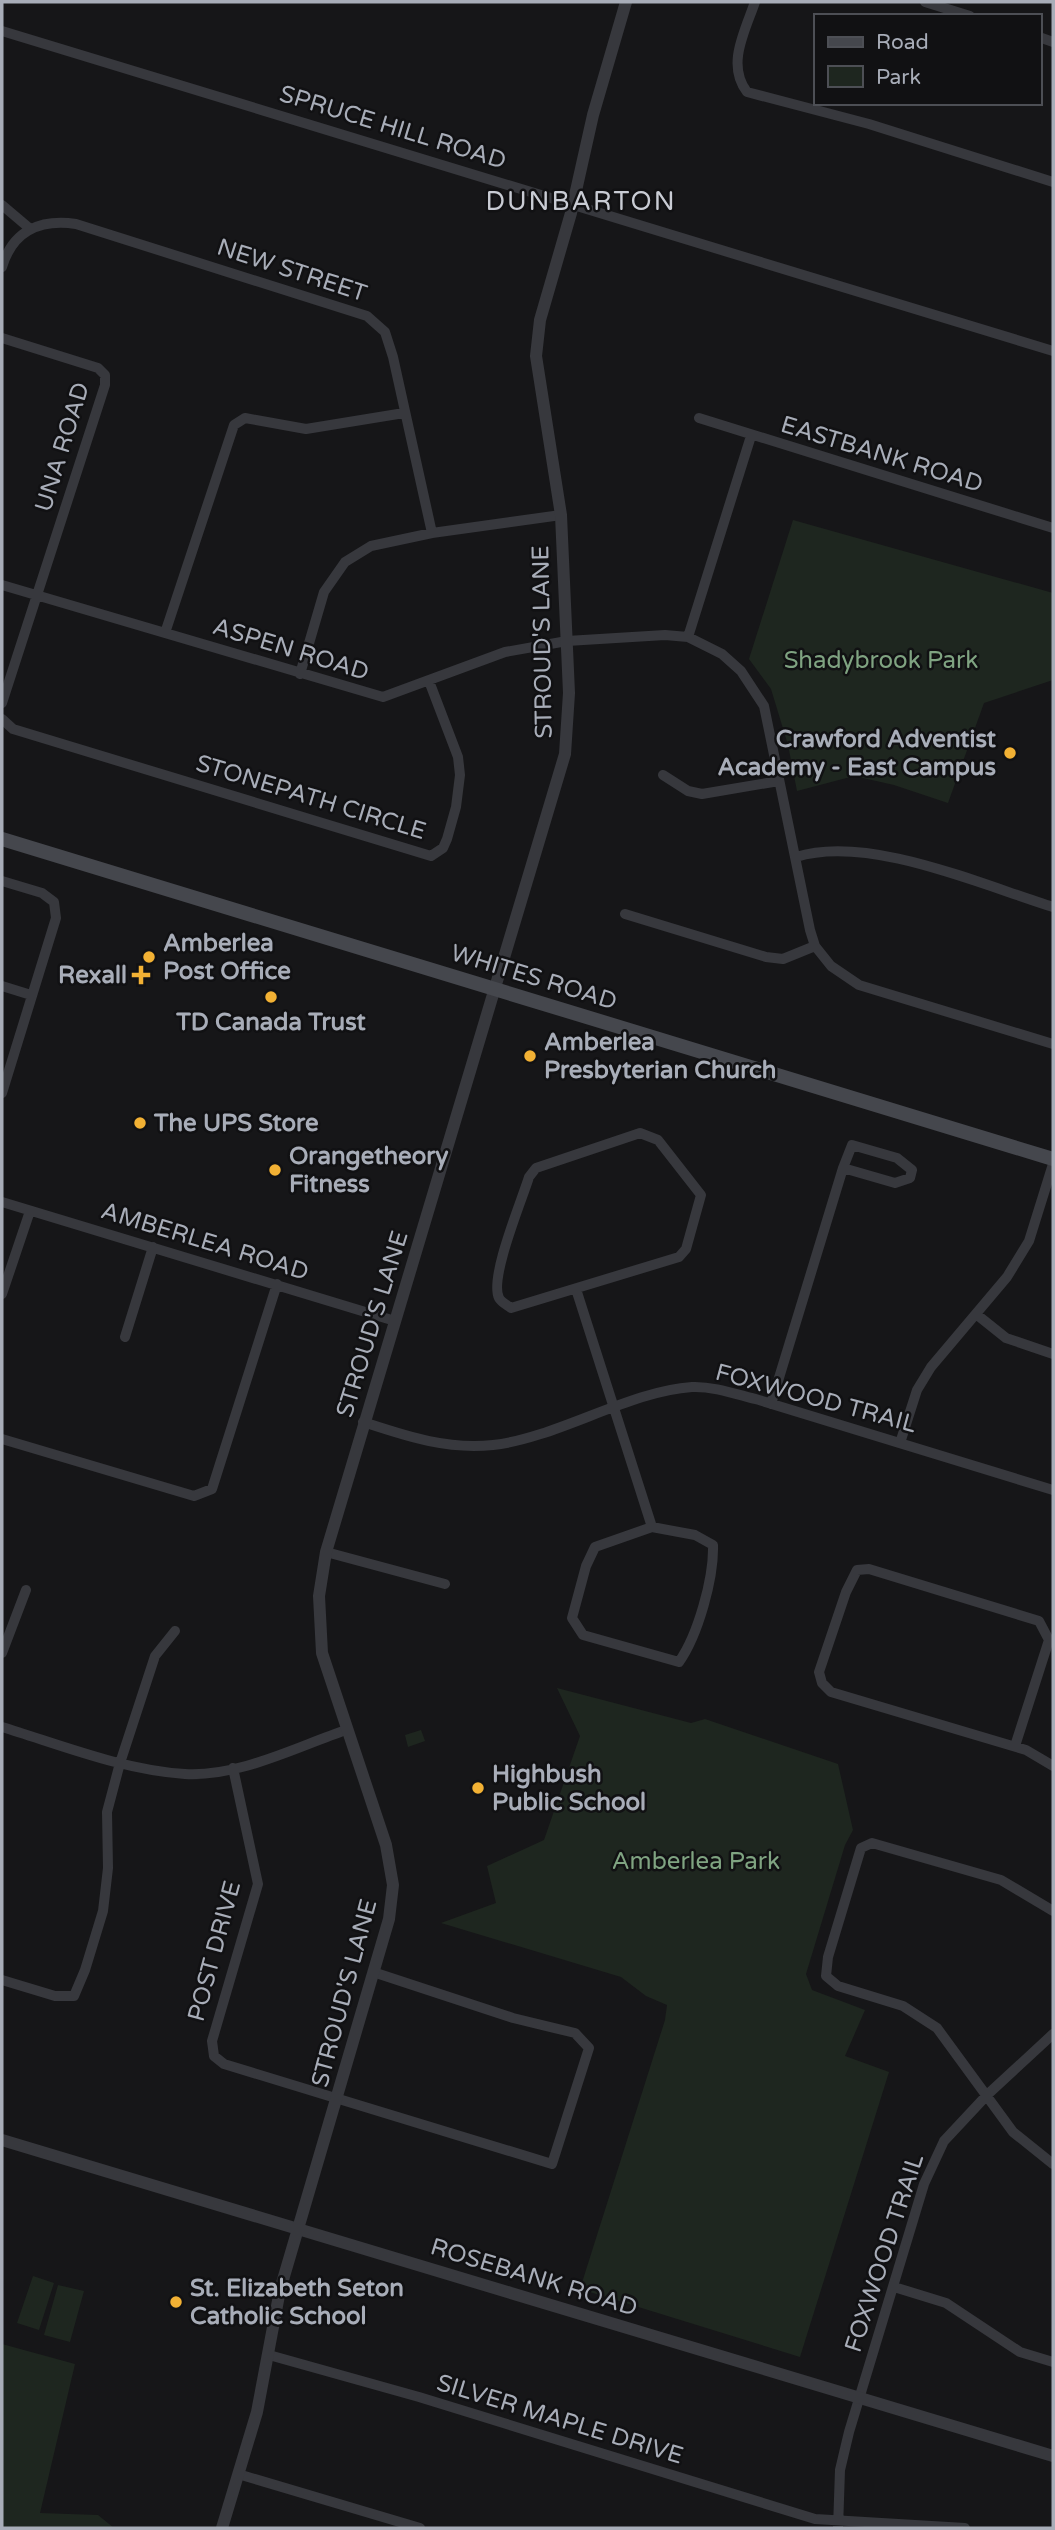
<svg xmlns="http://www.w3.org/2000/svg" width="1055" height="2530" viewBox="0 0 1055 2530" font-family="'Varela Round',sans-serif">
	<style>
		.green { fill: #1e261f }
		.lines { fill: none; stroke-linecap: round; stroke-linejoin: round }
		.minor { stroke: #37383d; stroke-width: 10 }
		.tertiary { stroke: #37383d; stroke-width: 12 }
		.secondary { stroke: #45474d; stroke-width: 14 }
		.poi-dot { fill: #f2b134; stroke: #111113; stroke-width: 2.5 }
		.labels { text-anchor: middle; stroke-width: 5; stroke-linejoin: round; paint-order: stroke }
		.street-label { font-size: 24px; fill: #a8adb8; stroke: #111113 }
		.park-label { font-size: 24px; fill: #7fa381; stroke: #111113 }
		.poi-label { font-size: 24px; font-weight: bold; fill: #a8adb8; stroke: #111113; text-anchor: start }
		.neighbourhood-label { font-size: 26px; letter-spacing: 2px; fill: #c9ccd4; stroke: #111113 }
	</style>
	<rect width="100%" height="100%" fill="#161618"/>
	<path class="green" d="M793,520L1053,593V680L984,703L948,803L894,785L854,776L797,791L788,745L771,689L749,659Z
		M557,1688L691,1723L705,1719L838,1764L853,1830L845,1845L806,1974L812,1990L865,2010L845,2056L889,2072L800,2357L580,2289L665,2020L667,2005L646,1996L621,1977L441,1923L496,1903L487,1866L544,1840L580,1736Z
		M421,1730L425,1741L408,1747L405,1735Z
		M33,2276L54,2283L39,2330L17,2323Z
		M58,2285L84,2291L70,2342L44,2335Z
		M2,2344L75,2364L40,2513L98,2515L114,2528H2Z"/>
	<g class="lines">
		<path class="minor" d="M755,2C745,31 726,65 747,92L869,124L1053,182
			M925,2L970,16
			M2,31L1053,351
			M1039,37L1053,42
			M2,205L28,227
			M2,267C13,230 41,219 76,224L367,316L385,332L393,357L432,533
			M2,338L98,368L105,375V385L2,703
			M699,418L1053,528
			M2,585L383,697L505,652L567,641L665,635L688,637L722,654L741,671L764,706L810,930L815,946L831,966L859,985L1053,1044
			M165,633L234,425L245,418L306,429L404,413
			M688,637L751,436
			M300,674L324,592L345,562L371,546L432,533L561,515
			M2,719L13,729L431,856L443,848L447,839L456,807L460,775L458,757L429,681
			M663,775L688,791L702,794L779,781
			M796,857C868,834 982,885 1053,907
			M2,881L42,893L54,902L56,918L2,1093
			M625,914L766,957L783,959L815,946
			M2,986L31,995
			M640,1133L658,1140L701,1195L686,1249L679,1257L511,1308C507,1305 501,1302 499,1298C489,1278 522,1200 529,1177L536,1168Z
			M2,1202L395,1321
			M576,1289L652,1527
			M2,1294L30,1211
			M976,1314L1006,1338L1053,1354
			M125,1337L153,1247
			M771,1404L843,1168L852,1145L897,1158L912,1170L910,1178L895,1183L843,1168
			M363,1422C406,1436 446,1450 493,1445C557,1438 629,1391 692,1387C714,1386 738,1395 759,1400L1053,1490
			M2,1439L194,1496L212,1489L277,1284
			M900,1443L917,1390L931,1367L1007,1277L1029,1241L1053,1164
			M652,1527L695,1535L713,1545C714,1578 698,1635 679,1662L583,1635L572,1618L586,1566L595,1547Z
			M326,1552L445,1584
			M2,1653L26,1590
			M2,1727C61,1745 123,1770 185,1774C239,1777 296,1747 346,1730
			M1015,1746L1049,1640L1039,1621L869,1569L857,1570L846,1592L819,1672L822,1683L831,1692L1026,1750L1053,1766
			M233,1768L258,1884L212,2041L214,2056L224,2064L552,2164L589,2048L575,2033L513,2018L373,1972
			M1053,1911L1001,1880L872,1843L861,1848L828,1957L826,1976L838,1986L903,2006L937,2028L1013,2132L1053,2164
			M2,1980L55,1996H74L85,1970L103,1911L108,1868L107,1812L120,1763L155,1656L175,1631
			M894,2287L946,2303L1020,2352L1053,2362
			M269,2355L419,2397L815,2519L965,2528
			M238,2474L420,2528
			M838,2528L840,2470L849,2432L924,2184L944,2141L987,2095L1053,2034"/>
		<path class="tertiary" d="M2,2140L1053,2456
			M222,2528L257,2412L280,2290L389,1919L393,1885L386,1845L322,1653L319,1596L326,1552L565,754L569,693L561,515L536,356L540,320L571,213L593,115L626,2"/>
		<path class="secondary" d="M2,839L1053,1159"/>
	</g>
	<g class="poi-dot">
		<circle cx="1010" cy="753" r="7"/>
		<circle cx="149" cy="957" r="7"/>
		<path d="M137.5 964.5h7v7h7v7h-7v7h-7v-7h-7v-7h7z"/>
		<circle cx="271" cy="997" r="7"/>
		<circle cx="530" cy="1056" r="7"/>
		<circle cx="140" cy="1123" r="7"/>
		<circle cx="275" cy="1170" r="7"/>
		<circle cx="478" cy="1788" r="7"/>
		<circle cx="176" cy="2302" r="7"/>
	</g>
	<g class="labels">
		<g class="street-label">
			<text transform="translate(393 127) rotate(17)" y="8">SPRUCE HILL ROAD</text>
			<text transform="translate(292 270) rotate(18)" y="8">NEW STREET</text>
			<text transform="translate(62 447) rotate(-73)" y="8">UNA ROAD</text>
			<text transform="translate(882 454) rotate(17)" y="8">EASTBANK ROAD</text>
			<text transform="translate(542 642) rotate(-91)" y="8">STROUD'S LANE</text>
			<text transform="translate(291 649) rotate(17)" y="8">ASPEN ROAD</text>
			<text transform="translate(311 797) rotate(17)" y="8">STONEPATH CIRCLE</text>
			<text transform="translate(534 977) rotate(17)" y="8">WHITES ROAD</text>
			<text transform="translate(205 1241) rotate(17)" y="8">AMBERLEA ROAD</text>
			<text transform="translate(372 1324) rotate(-73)" y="8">STROUD'S LANE</text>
			<text transform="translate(816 1398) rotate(15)" y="8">FOXWOOD TRAIL</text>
			<text transform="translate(214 1951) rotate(-75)" y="8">POST DRIVE</text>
			<text transform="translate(344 1993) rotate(-75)" y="8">STROUD'S LANE</text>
			<text transform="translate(884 2253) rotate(-72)" y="8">FOXWOOD TRAIL</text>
			<text transform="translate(534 2277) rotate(17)" y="8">ROSEBANK ROAD</text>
			<text transform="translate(560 2419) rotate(17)" y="8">SILVER MAPLE DRIVE</text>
		</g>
		<g class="park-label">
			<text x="881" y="668">Shadybrook Park</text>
			<text x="696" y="1869">Amberlea Park</text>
		</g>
		<g class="poi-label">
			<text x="996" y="747" text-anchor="end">Crawford Adventist<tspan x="996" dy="28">Academy - East Campus</tspan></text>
			<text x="163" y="951">Amberlea<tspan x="163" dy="28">Post Office</tspan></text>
			<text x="127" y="983" text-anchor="end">Rexall</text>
			<text x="271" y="1030" text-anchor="middle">TD Canada Trust</text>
			<text x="544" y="1050">Amberlea<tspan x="544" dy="28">Presbyterian Church</tspan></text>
			<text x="154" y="1131">The UPS Store</text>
			<text x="289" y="1164">Orangetheory<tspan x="289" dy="28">Fitness</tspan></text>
			<text x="492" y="1782">Highbush<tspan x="492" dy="28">Public School</tspan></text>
			<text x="190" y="2296">St. Elizabeth Seton<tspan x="190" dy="28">Catholic School</tspan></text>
		</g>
		<g class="neighbourhood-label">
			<text x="581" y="210">DUNBARTON</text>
		</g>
	</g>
	<rect width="1055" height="2530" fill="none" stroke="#a8adb8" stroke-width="7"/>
	<rect x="814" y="14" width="228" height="91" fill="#111113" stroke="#4d4f55" stroke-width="2"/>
	<rect x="828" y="37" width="35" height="10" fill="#45474d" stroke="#4d4f55" stroke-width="2"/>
	<text x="876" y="49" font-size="21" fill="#a8adb8">Road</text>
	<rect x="828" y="66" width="35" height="21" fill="#1e261f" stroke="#4d4f55" stroke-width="2"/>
	<text x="876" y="84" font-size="21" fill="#a8adb8">Park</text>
</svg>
